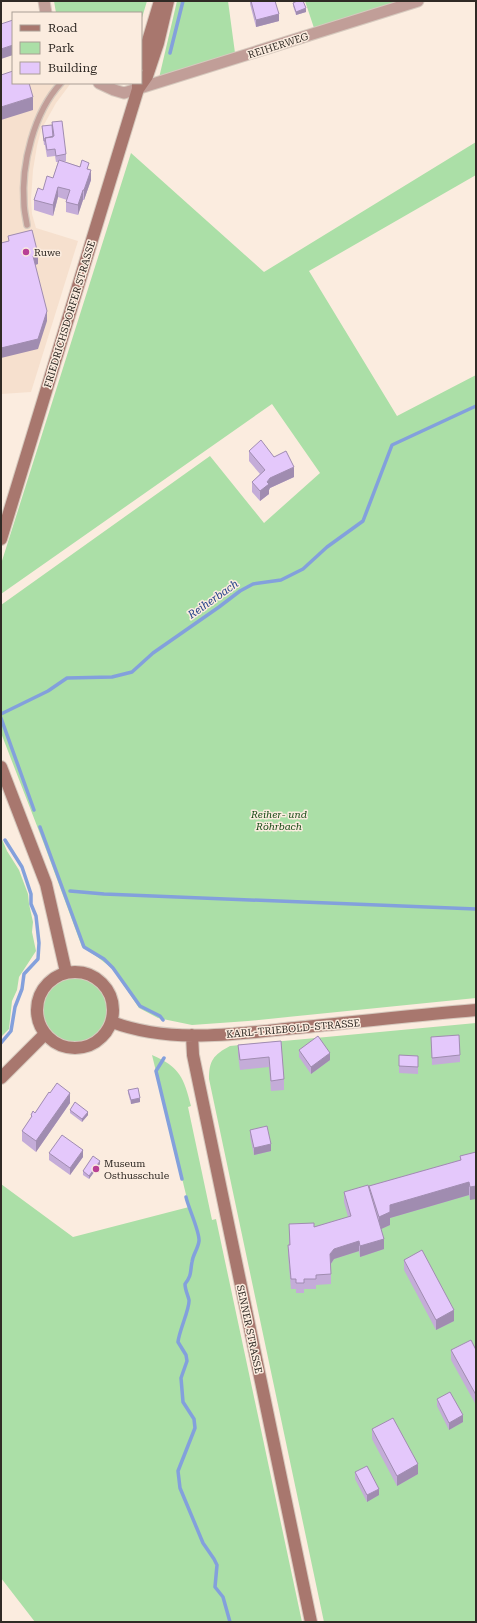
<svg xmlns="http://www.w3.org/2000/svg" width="477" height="1623" viewBox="0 0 477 1623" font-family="'Roboto Serif',serif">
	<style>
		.built { fill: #f6e0ce }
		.green { fill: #abdfa7 }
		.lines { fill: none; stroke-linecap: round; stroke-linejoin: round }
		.stream { stroke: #83a0dc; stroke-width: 3.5 }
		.lane-casing { stroke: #d6c9be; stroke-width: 8 }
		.street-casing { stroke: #d6c9be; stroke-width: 13 }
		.secondary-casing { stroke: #d6c9be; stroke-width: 14 }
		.lane { stroke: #c19e98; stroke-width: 5.5 }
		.street { stroke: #c19e98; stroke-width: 11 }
		.secondary { stroke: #a8776e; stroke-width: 12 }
		.wall { fill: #c4acd8 }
		.shaded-wall { fill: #a08cb0 }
		.building { fill: #e4c8fb; stroke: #a08cb0 }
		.poi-dot { fill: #b84095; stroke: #fbecdf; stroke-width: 1.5 }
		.labels { text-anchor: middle; stroke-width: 3; stroke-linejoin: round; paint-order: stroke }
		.street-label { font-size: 10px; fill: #302a25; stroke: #fbecdf }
		.poi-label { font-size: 10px; fill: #302a25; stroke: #fbecdf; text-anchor: start }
		.park-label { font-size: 10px; font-style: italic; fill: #134712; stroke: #fbecdf }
		.water-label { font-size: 11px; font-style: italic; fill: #26438b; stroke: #fbecdf }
	</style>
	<rect width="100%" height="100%" fill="#fbecdf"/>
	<path class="built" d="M1,81L13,83H71L56,103L41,130L37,146L33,170L31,199L32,214L36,228L78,241L31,392L1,394Z"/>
	<path class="green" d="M54,1H147L141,21V13H56Z
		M177,1H228L235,53L159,78Z
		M305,1H401L314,28Z
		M476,142V175L309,271L397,416L476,375V998L248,1021L192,1025L158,1018L139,1008L113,969L96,956L82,947L44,844L1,733V605L210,456L264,523L320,473L272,404L1,594V564L131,153L264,272Z
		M1,837L7,851L19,870L28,894L29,904L33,922L32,932L36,951L19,977L17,990L12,1001L9,1029L1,1037Z
		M43 1010a32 32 0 1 1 64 0a32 32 0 1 1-64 0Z
		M476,1023V1622H324L209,1079C209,1061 213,1055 230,1046Z
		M152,1055C180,1067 184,1078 191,1106L188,1107L212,1220L216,1219L302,1622H35L1,1578V1184L73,1237L189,1207Z"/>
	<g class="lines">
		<path class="stream" d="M170,53L183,1
			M1,714L48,691L67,678L112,677L132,672L153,653L219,607L240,591L253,584L281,580L303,569L327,547L363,521L392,445L476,406
			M1,718L34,810
			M40,827L84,947L104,959L113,968L140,1006L160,1016L163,1020
			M70,891L104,894L476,909
			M1,1043L11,1031L15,1007L22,989L24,974L38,959L39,943L36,916L31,904V894L22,867L5,840
			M164,1058L156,1071L182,1179
			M186,1197C188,1207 200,1232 199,1241C198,1249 193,1254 192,1262C190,1272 192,1275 185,1284C185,1290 188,1295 189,1300C190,1308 179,1331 178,1342L186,1355L187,1361L181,1378L183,1402L194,1419L195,1428L178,1471L180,1488L203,1543L214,1559L217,1565L215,1587L223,1597L230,1622"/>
		<defs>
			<path id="lane" d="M27,225C26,218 24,211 24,204C21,164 34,112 61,83"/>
			<path id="street" d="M44,1L46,13
				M99,83L114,90L124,93L418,1"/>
			<path id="secondary" d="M141,64L160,1
				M138,89L147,76L158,43L168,1
				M1,539L138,89V83
				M1,767L46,884L66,972
				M37 1010a38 38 0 1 1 76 0a38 38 0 1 1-76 0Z
				M112,1022C170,1044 235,1034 295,1028C355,1022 416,1015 476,1010
				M192,1035L193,1055L311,1622
				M1,1078L45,1034"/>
		</defs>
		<use href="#lane" class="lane-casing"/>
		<use href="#street" class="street-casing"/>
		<use href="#secondary" class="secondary-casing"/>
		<use href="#lane" class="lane"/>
		<use href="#street" class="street"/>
		<use href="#secondary" class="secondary"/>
	</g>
	<path class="wall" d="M250,1H275L279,21L256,27L250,4Z
		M293,3L306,12L296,15L293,6Z
		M52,122L66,154V161L64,162L89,169L91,180L84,200H83L78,215L66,212V202L67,200L58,197L53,216L34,210V200L53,178L58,162H56L55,156L47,157L45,145H44L42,126H52Z
		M249,451L274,457L294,477L270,488L269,490V494L260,501L252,492V482L260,474L249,461Z
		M431,1037L460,1055V1062L432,1065Z
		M281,1041L284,1079V1090L271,1091L269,1067L240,1070L238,1055V1045Z
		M299,1050L330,1060L311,1074L299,1057Z
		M399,1055L418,1056V1074L399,1073Z
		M128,1090L140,1102L131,1104L128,1093Z
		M50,1093L70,1103L36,1152L22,1141V1131L31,1119V1115L35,1113Z
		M70,1110L88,1115L82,1122L70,1113Z
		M250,1130L271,1151L254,1155L250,1137Z
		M476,1152L470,1200L469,1195L390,1218V1225L381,1229L384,1249L360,1257L359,1251L334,1259L331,1264V1284L316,1285V1289H304V1293H296V1289H291L288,1255V1245H289V1224L314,1227L348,1217L344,1202V1192L369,1189V1186L460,1160V1156Z
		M49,1153L83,1157L70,1175L49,1160Z
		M100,1164L89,1179L83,1175V1171Z
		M404,1260L454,1321L436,1330L404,1270Z
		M451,1350H476V1405L451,1360Z
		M437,1399L463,1422L449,1430L437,1406Z
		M372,1429L418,1474L397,1486L372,1439Z
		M355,1472L379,1495L367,1502L355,1479Z"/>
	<path class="shaded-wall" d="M306,8V12L296,15V12Z
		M279,14V21L256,27V20Z
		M13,45V55L1,59V49Z
		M33,97V110L1,120V107Z
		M91,170V180L84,200V190Z
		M58,187V197L53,216V205Z
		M83,190V200L78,215V205Z
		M38,254V264L33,266V256Z
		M47,311V321L38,349L1,358V348Z
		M294,467V477L270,488L269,490V494L260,501V491L267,482L270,478Z
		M330,1053V1060L311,1074V1067Z
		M70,1093V1103L36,1152V1141Z
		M140,1098V1102L131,1104V1100Z
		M88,1112V1115L82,1122V1119Z
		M271,1144V1151L254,1155V1148Z
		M83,1150V1157L70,1175V1168Z
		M100,1161V1164L89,1179V1176Z
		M469,1182V1195L390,1218V1225L379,1230V1217L390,1205Z
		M476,1186V1199L470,1200V1187Z
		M384,1239V1249L360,1257V1246Z
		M359,1241V1251L334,1259L330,1265V1254L334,1249Z
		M454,1310V1321L436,1330V1320Z
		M463,1415V1422L449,1430V1423Z
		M418,1464V1474L397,1486V1476Z
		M379,1489V1495L367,1502V1495Z"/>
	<path class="building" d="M251,1H275L279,14L256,20Z
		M297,1H303L306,8L296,12L293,3Z
		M13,20V45L1,49V24Z
		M13,71V83H29L33,97L1,107V75Z
		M62,121L66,154L56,156L55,149L47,150L45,138L54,136L52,122Z
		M52,125L53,137L45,138V141H44L42,126Z
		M59,160L80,167L82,160L89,163L87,169L91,170L84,190H83L78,205L66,202L70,190L58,187L53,205L34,200L38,188L43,190L47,176L53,178Z
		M32,230L38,254L33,256L47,311L38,339L1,348V243L9,241L8,236Z
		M261,440L274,457L286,451L294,467L270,478L267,482L269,484L260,491L252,482L265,470L249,451Z
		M459,1035L460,1055L432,1058L431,1037Z
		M318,1036L330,1053L311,1067L299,1050Z
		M281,1041L284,1079L271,1081L269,1057L240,1060L238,1045Z
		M399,1055L418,1056V1067L399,1066Z
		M57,1083L70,1093L36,1141L22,1131L32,1116L31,1115L33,1111L35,1113L49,1092L50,1093Z
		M138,1088L140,1098L131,1100L128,1090Z
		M75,1102L88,1112L82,1119L70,1110Z
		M267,1126L271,1144L254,1148L250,1130Z
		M62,1135L83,1150L70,1168L49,1153Z
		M476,1152V1186L470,1187L469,1182L390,1205V1212L379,1217L369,1186L461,1160L460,1156Z
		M93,1156L100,1161L89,1176L83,1171Z
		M368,1185L384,1239L360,1246L359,1241L334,1249L330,1254L331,1274L316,1275V1279H304V1283H296V1279H291L288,1245H290L289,1224L314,1223V1227L351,1216L344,1192Z
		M422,1250L454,1310L436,1320L404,1260Z
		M471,1340L476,1350V1395L451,1350Z
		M450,1392L463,1415L449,1423L437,1399Z
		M393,1418L418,1464L397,1476L372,1429Z
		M367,1466L379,1489L367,1495L355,1472Z"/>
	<g class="poi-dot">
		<circle cx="26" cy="252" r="4"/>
		<circle cx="96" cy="1169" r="4"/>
	</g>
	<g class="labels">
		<g class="street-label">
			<text transform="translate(278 45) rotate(-18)" y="4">REIHERWEG</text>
			<text transform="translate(69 314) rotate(-73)" y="4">FRIEDRICHSDORFER STRASSE</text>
			<text transform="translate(293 1028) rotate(-5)" y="4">KARL-TRIEBOLD-STRASSE</text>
			<text transform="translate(250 1329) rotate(78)" y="4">SENNER STRASSE</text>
		</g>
		<g class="poi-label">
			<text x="34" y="256">Ruwe</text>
			<text x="104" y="1167">Museum<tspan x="104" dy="12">Osthusschule</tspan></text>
		</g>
		<g class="park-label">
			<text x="279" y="818">Reiher- und<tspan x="279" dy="12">Röhrbach</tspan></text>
		</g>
		<g class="water-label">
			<text transform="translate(213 599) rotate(-35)" y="4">Reiherbach</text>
		</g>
	</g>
	<rect width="477" height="1623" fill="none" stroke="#302a25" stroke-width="4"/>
	<rect x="12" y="12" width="130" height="72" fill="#fbecdf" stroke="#aa9e95"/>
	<rect x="20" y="25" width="20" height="6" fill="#a8776e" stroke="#aa9e95"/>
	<text x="48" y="32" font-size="12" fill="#302a25">Road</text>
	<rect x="20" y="42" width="20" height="12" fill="#abdfa7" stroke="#aa9e95"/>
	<text x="48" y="52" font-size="12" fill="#302a25">Park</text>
	<rect x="20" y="62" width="20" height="12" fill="#e4c8fb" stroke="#aa9e95"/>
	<text x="48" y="72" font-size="12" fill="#302a25">Building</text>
</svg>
